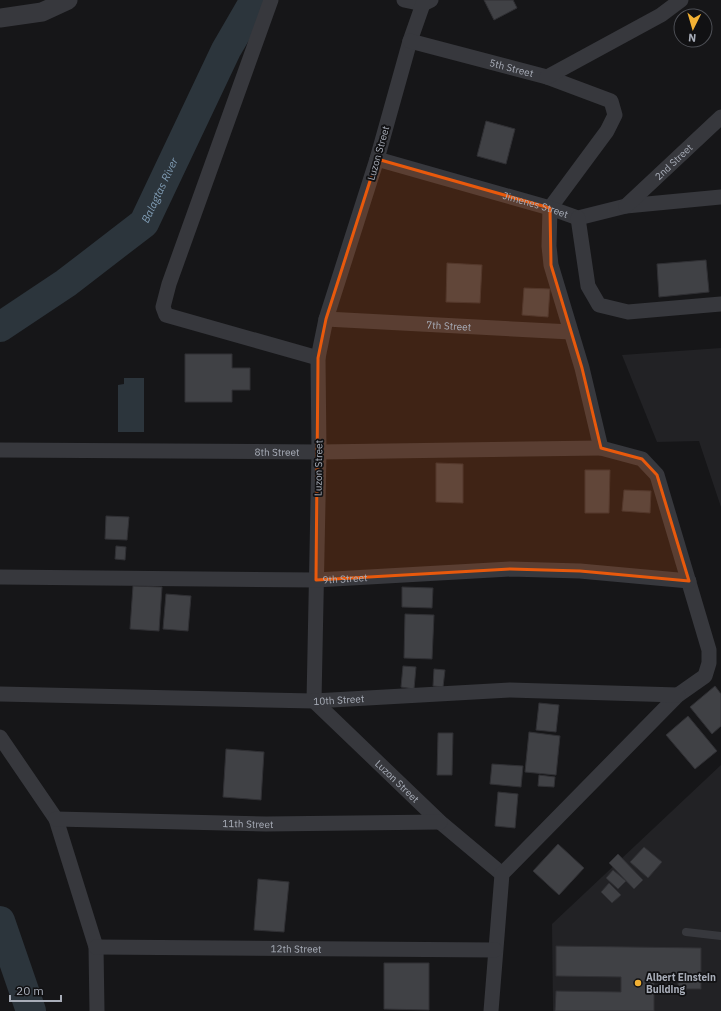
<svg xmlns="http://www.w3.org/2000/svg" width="721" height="1011" viewBox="0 0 721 1011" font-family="'IBM Plex Sans',sans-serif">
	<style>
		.built { fill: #222225 }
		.water { fill: #2c353c }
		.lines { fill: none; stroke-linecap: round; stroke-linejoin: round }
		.river { stroke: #2c353c; stroke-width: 30 }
		.building { fill: #404145; stroke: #303034 }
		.service { stroke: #37383d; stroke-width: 8 }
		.minor { stroke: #37383d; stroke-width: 15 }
		.tertiary { stroke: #37383d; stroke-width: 19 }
		.marked { fill: #e8590c; fill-opacity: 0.2; stroke: #e8590c; stroke-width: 3; stroke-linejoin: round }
		.poi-dot { fill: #f2b134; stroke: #111113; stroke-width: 1.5 }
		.labels { text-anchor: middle; stroke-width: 3.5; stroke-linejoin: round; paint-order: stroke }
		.street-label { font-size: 10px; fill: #a8adb8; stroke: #111113 }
		.poi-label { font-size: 10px; font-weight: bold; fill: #a8adb8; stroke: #111113; text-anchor: start }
		.water-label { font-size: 11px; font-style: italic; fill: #7f9bb3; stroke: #111113 }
	</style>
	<rect width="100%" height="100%" fill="#161618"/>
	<path class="built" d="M721,348V507L699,441L657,442L622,355Z
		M721,765V1011H553L552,924Z"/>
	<path class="water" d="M124,378H144V432H118V385L124,384Z"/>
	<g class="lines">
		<g class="river">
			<path id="s1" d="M0,327L66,283L144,223L226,50L255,0"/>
			<path d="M0,921L31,1011"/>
		</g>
	</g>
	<path class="building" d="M484,0H513L517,8L494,20Z
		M486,121L515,129L506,164L477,156Z
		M706,260L709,292L659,297L657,264Z
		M447,263L482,265L480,303L446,302Z
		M524,288L550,289L548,317L522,315Z
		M185,354H232V368H250V390H232V402H185Z
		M436,463L463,464V503L436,502Z
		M585,470H610L609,513H585Z
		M624,490L651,491L650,513L622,511Z
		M106,516L129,517L127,540L105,539Z
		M116,546L126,547L125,560L115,559Z
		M133,586L162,587L159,631L130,629Z
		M402,587L433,588L432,608L402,607Z
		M166,594L191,596L188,631L163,629Z
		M405,614L434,615L432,659L404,658Z
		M403,666L416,667L414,689L401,687Z
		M434,669L445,670L443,687L433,686Z
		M715,686L721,694V726L712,734L690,707Z
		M539,703L559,705L556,732L536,730Z
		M688,716L717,751L695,769L666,735Z
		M529,732L560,736L556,775L525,772Z
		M438,733H453L452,775H437Z
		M226,749L264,752L261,800L223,797Z
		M492,764L523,766L521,787L490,784Z
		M539,775L555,777L554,787L538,786Z
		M498,792L518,794L515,828L495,826Z
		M558,844L584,868L559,895L533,871Z
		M644,847L662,862L648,878L630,862Z
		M618,854L643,880L634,889L609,863Z
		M613,870L626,881L618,889L606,878Z
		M258,879L289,882L284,932L254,930Z
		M609,883L621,895L612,903L601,892Z
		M556,946L701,948V989H678V975H654V1011H555L556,991L621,992V977L556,976Z
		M384,963H429V1010L384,1009Z"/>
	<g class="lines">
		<path class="service" d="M686,932L721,936"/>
		<g class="minor">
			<path d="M271,0L169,284L163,307L166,315L318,358"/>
			<path d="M404,0L423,4"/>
			<path id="s2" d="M431,0L423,4L410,41L377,159L326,319L318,358L319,452L314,701L440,822L502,874"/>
			<path id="s3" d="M410,41L547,77L611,101L615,115L607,131L550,208L549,246L551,265L582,368L601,448L642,459L657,475L709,650V663L705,676L678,695L502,874L491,1011"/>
			<path d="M547,77L661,15L681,0"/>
			<path id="s4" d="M377,159L550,208L578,218L626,206L721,197"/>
			<path id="s5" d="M626,206L721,117"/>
			<path d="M578,218L588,286L599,305L628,312L721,304"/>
			<path id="s6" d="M326,319L571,332"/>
			<path id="s7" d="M0,450L319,452L601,448"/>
			<path id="s8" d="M0,577L316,580L510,569L580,571L689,581"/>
			<path id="s9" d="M0,694L314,701L510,690L678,695"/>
			<path d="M0,737L56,819L96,947L97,1011"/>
			<path id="s10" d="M56,819L266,824L440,822"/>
			<path id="s11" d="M96,947L495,950"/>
		</g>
		<path class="tertiary" d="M0,18L42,12L68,0"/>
	</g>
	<path class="marked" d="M377,159L550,208L551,265L582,368L601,448L642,459L657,475L689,581L580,571L510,569L316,580L318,358L326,319Z"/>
	<circle class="poi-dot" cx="638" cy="983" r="4"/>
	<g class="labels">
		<g class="street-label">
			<text dy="4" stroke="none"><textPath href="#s3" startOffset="105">5th Street</textPath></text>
			<text transform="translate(378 153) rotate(-74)" y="4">Luzon Street</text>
			<text dy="4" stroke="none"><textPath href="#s5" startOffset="65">2nd Street</textPath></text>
			<text dy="4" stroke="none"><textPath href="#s4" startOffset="165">Jimenes Street</textPath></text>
			<text dy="4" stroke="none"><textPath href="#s6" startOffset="123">7th Street</textPath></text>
			<text dy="4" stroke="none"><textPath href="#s7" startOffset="277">8th Street</textPath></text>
			<text transform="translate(318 468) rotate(-89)" y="4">Luzon Street</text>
			<text dy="4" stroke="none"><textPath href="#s8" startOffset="345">9th Street</textPath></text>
			<text dy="4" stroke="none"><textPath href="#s9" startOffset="339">10th Street</textPath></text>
			<text dy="4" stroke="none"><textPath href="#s2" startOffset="837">Luzon Street</textPath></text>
			<text dy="4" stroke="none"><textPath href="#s10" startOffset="192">11th Street</textPath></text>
			<text dy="4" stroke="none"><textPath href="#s11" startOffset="200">12th Street</textPath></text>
		</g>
		<g class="poi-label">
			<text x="646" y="981">Albert Einstein<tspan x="646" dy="12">Building</tspan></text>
		</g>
		<g class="water-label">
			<text dy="4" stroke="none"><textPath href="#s1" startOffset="214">Balagtas River</textPath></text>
		</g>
	</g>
	<g transform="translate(693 28) rotate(185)"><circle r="19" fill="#111113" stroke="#4d4f55"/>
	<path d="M0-3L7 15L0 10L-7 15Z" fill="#f2b134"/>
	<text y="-6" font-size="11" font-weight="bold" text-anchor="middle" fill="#a8adb8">N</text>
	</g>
	<path d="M10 995v6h51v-6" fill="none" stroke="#a8adb8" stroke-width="2"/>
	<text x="16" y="995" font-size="12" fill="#a8adb8" stroke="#111113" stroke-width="3" paint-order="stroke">20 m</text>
</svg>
